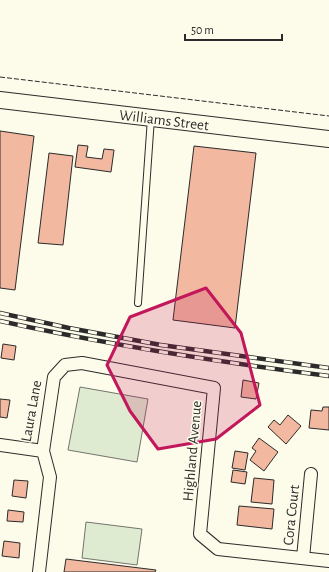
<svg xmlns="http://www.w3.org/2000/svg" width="329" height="572" viewBox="0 0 329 572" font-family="'Alegreya Sans',sans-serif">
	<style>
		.green { fill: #deebd1; stroke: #74746e }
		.building { fill: #f2b8a0; stroke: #2b2b2b }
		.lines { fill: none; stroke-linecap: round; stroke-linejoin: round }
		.lane-casing { stroke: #2b2b2b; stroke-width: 8 }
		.street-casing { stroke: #2b2b2b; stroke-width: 14 }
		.secondary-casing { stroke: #2b2b2b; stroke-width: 18 }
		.lane { stroke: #fdfbea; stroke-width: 6 }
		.street { stroke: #fdfbea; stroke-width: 12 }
		.secondary { stroke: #fdfbea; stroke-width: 16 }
		.rail-casing { stroke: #2b2b2b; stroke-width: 4.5 }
		.rail { stroke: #fdfbea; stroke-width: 3; stroke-dasharray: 9; stroke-linecap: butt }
		.fence { stroke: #2b2b2b; stroke-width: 1; stroke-dasharray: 5 2; stroke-linecap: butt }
		.marked { fill: #c2185b; fill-opacity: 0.2; stroke: #c2185b; stroke-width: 3; stroke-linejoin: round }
		.labels { text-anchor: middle; stroke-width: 3; stroke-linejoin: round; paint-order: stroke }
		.street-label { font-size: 15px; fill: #2b2b2b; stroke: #fdfbea }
	</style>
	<rect width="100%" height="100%" fill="#fdfbea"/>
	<path class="green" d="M80,387L148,399L137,462L68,450Z
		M86,522L142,529L137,565L82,558Z"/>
	<path class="building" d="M0,131L34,136L15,290L0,288Z
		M78,145L88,146L86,157L102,159L104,149L114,150L111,172L75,167Z
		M194,146L256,153L235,328L173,320Z
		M49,153L73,156L63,245L38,243Z
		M3,344L16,346L14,360L1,358Z
		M243,380L259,383L256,399L241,397Z
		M0,399L10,400L7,418L0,417Z
		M323,407H329V430L309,428L311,410L322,411Z
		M288,415L301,426L286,444L268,427L274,420L280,425Z
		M259,438L278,452L264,471L250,460L256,451L252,448Z
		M235,451L248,453L245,470L232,468Z
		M233,470L247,472L245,484L231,482Z
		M254,478L274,480L272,504L251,502Z
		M14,480L28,481L26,498L12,496Z
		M239,506L274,509L272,529L237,525Z
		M8,510L24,512L23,522L7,521Z
		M4,541L20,543L19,558L2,556Z
		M66,559L156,570L155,572H64Z"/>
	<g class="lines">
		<defs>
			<path id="lane" d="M138,303L151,118"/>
			<path id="street" d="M0,445L43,451
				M303,558L311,474
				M39,572L50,477L43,451L54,377L65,365L82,363L214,388L200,534L218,549L329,561"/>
			<path id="secondary" d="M0,100L329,139"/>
		</defs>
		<use href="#lane" class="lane-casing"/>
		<use href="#street" class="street-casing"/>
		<use href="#secondary" class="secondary-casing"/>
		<use href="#lane" class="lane"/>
		<use href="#street" class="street"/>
		<use href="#secondary" class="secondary"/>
		<defs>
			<path id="rail" d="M0,313L69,328L161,345L329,368
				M0,321C109,345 218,362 329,376"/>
		</defs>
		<use href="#rail" class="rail-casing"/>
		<use href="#rail" class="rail"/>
		<path class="fence" d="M0,77L329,116"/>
	</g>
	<path class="marked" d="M206,288L241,333L260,405L216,439L158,449L130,411L107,365L130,317Z"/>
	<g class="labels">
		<g class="street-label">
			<text transform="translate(164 120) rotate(7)" y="5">Williams Street</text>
			<text transform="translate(31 411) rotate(-80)" y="5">Laura Lane</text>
			<text transform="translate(192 451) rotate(-85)" y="5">Highland Avenue</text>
			<text transform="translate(291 515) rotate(-84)" y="5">Cora Court</text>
		</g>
	</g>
	<path d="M185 34v6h97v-6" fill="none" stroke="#2b2b2b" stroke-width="2"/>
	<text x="191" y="34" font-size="12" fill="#2b2b2b" stroke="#fdfbea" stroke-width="3" paint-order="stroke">50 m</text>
</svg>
